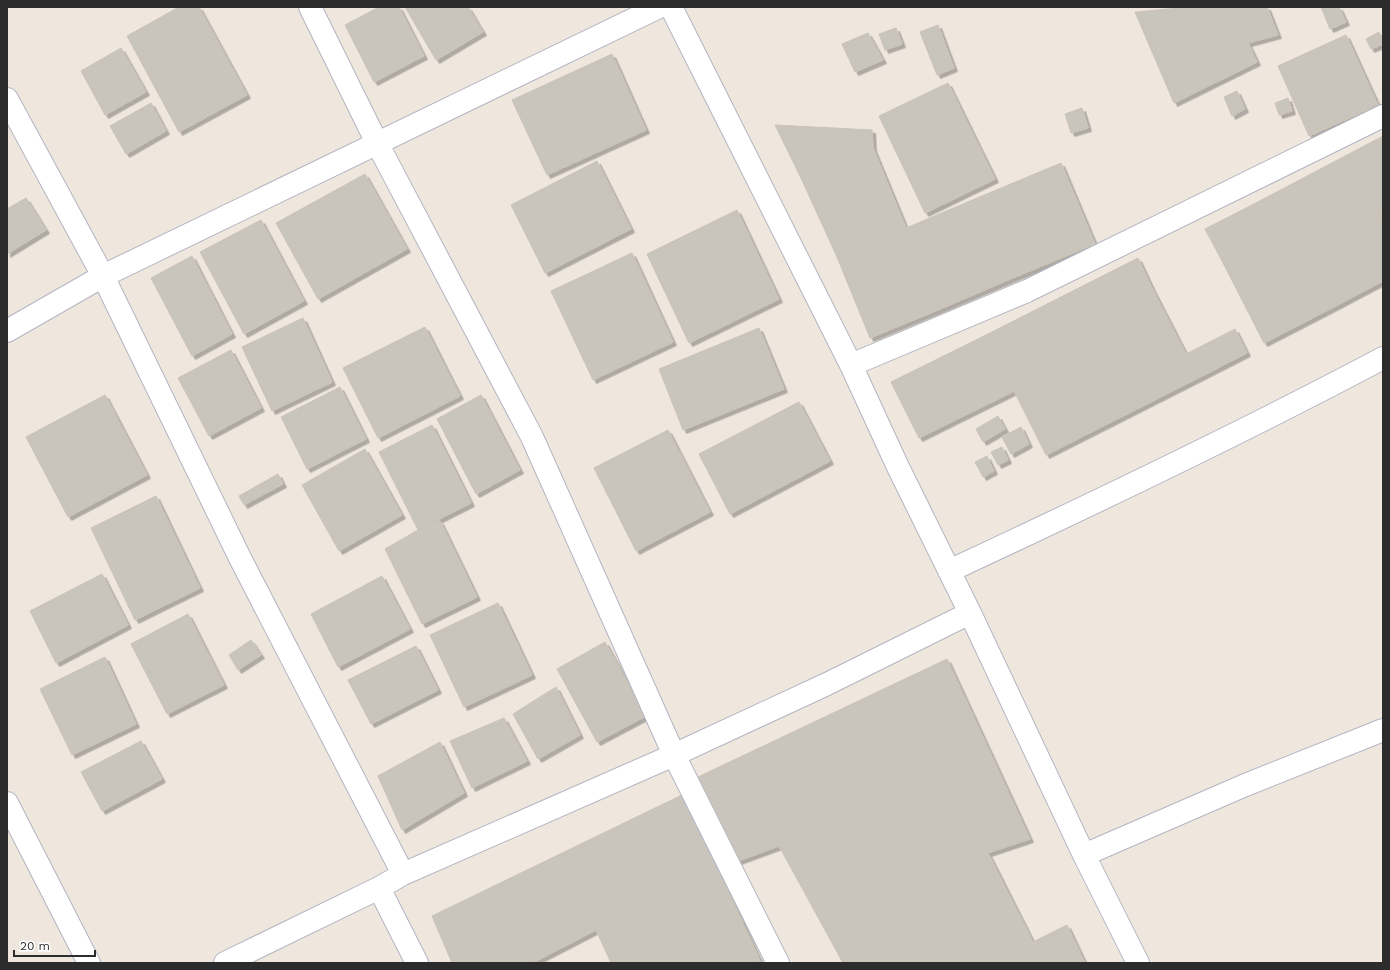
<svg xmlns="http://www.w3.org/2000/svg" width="1390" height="970" viewBox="0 0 1390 970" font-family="'Work Sans',sans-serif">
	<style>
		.building { fill: #c9c5bc; stroke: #cbc2b7; filter: url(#shadow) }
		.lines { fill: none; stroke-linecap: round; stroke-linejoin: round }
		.street-casing { stroke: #b2b6c1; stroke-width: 24 }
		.street { stroke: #fff; stroke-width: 22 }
	</style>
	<defs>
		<filter id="shadow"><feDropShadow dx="3.5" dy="3.5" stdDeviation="0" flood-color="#0004"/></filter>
	</defs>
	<rect width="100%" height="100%" fill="#efe6de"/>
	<path class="building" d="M179,7H199L247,95L179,132L127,36Z
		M379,7H399L424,56L374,82L345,25Z
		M405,7H468L483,32L436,60Z
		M1190,7H1231L1257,62L1174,103L1135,12Z
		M1231,7H1267L1278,35L1248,43Z
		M1321,7H1339L1346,22L1330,29Z
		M938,25L954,68L937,75L920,32Z
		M896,28L902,44L885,50L879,34Z
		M1379,32L1383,40V44L1371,49L1366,39Z
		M868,33L883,60L855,72L842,44Z
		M1346,35L1378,105L1309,136L1278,66Z
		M121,48L146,92L105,115L81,71Z
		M612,54L646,130L547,175L512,100Z
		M948,83L995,179L925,213L879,116Z
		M1237,91L1245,109L1232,116L1224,97Z
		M1288,98L1292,111L1279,115L1275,103Z
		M151,103L166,131L126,154L110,126Z
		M1082,108L1088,128L1071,133L1065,114Z
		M775,125L872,130L873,148L801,178Z
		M1383,136V208L1377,211L1347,155Z
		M873,148L906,228L837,257L801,178Z
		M1347,155L1380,218L1304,258L1271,195Z
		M597,161L631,229L545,273L511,205Z
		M1061,163L1095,244L1015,277L982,196Z
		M365,174L407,249L318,299L276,223Z
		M1271,195L1286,224L1265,235L1250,206Z
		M982,196L1015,277L940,309L906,228Z
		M26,198L46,230L7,254V209Z
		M1250,206L1265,235L1221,259L1205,229Z
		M1383,208V224L1377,211Z
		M737,210L779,299L689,343L647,254Z
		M1380,218L1383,224V281L1330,309L1304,258Z
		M261,220L304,301L244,334L200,252Z
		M1286,224L1330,309L1264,343L1221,259Z
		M906,228L940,309L870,338L837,257Z
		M632,253L673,342L593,380L551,291Z
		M192,256L232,334L192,356L151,278Z
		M1138,258L1152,288L1076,326L1061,297Z
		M1152,288L1186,354L1146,374L1133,348L1096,366L1076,326Z
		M1061,297L1101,377L1026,415L986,335Z
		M303,318L332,382L272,411L242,347Z
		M425,327L460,396L378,438L343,368Z
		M759,328L784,389L683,430L659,369Z
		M1235,329L1247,353L1198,378L1186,354Z
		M986,335L1014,391L919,438L891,382Z
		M1133,348L1146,374L1109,392L1096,366Z
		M231,350L261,408L209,436L178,378Z
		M1186,354L1198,378L1121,417L1109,392Z
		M1101,377L1121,417L1046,455L1026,415Z
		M340,387L366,439L307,469L281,417Z
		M105,395L147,475L68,517L26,437Z
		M481,395L520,470L476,494L437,419Z
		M799,402L830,461L730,514L699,454Z
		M998,416L1005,429L983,442L976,429Z
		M432,425L471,503L418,530L379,452Z
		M1021,427L1029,444L1011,454L1002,437Z
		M668,430L710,512L636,551L594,468Z
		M1002,447L1008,460L998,465L991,452Z
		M365,449L402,515L339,551L302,485Z
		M987,456L994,471L983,477L975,462Z
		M278,474L283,484L244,505L239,496Z
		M156,496L200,588L135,620L91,528Z
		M440,521L477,597L422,624L385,549L418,530Z
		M102,574L128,625L56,663L30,611Z
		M382,576L410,629L338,667L311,614Z
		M498,603L532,675L464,707L430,635Z
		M188,614L224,685L167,714L131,644Z
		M251,640L261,655L238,670L229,655Z
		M605,642L646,716L597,742L557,669Z
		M416,646L438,690L371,724L348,680Z
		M105,657L136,724L72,755L40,689Z
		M947,659L1030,839L988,853L1033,942L1067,925L1085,963H843L779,846L738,861L698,777Z
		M556,687L580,735L538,759L513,714Z
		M504,718L527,761L472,788L450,741Z
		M141,741L162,779L102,811L81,772Z
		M440,742L464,793L402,830L378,776Z
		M684,794L761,963H611L596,930L532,963H452L432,916Z"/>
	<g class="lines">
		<defs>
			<path id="street" d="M671,7L851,365L898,467L970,613L1084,855L1138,963
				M7,99L103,276L240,558L403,874
				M7,331L103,276L659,7
				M851,365L1027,291L1383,116
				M949,571C1095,503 1240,434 1383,358
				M7,803L89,963
				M1084,855L1243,786L1383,730
				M379,888L417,963
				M225,963L379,888L403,874L674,755L532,437L377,143L310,7
				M778,963L674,755L827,684L970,613"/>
		</defs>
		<use href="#street" class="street-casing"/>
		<use href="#street" class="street"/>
	</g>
	<rect width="1390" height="970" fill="none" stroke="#2c2c2c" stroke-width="16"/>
	<path d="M14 950v6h81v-6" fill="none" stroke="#2c2c2c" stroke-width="2"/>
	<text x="20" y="950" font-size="12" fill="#2c2c2c" stroke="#ffffff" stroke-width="3" paint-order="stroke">20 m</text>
</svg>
